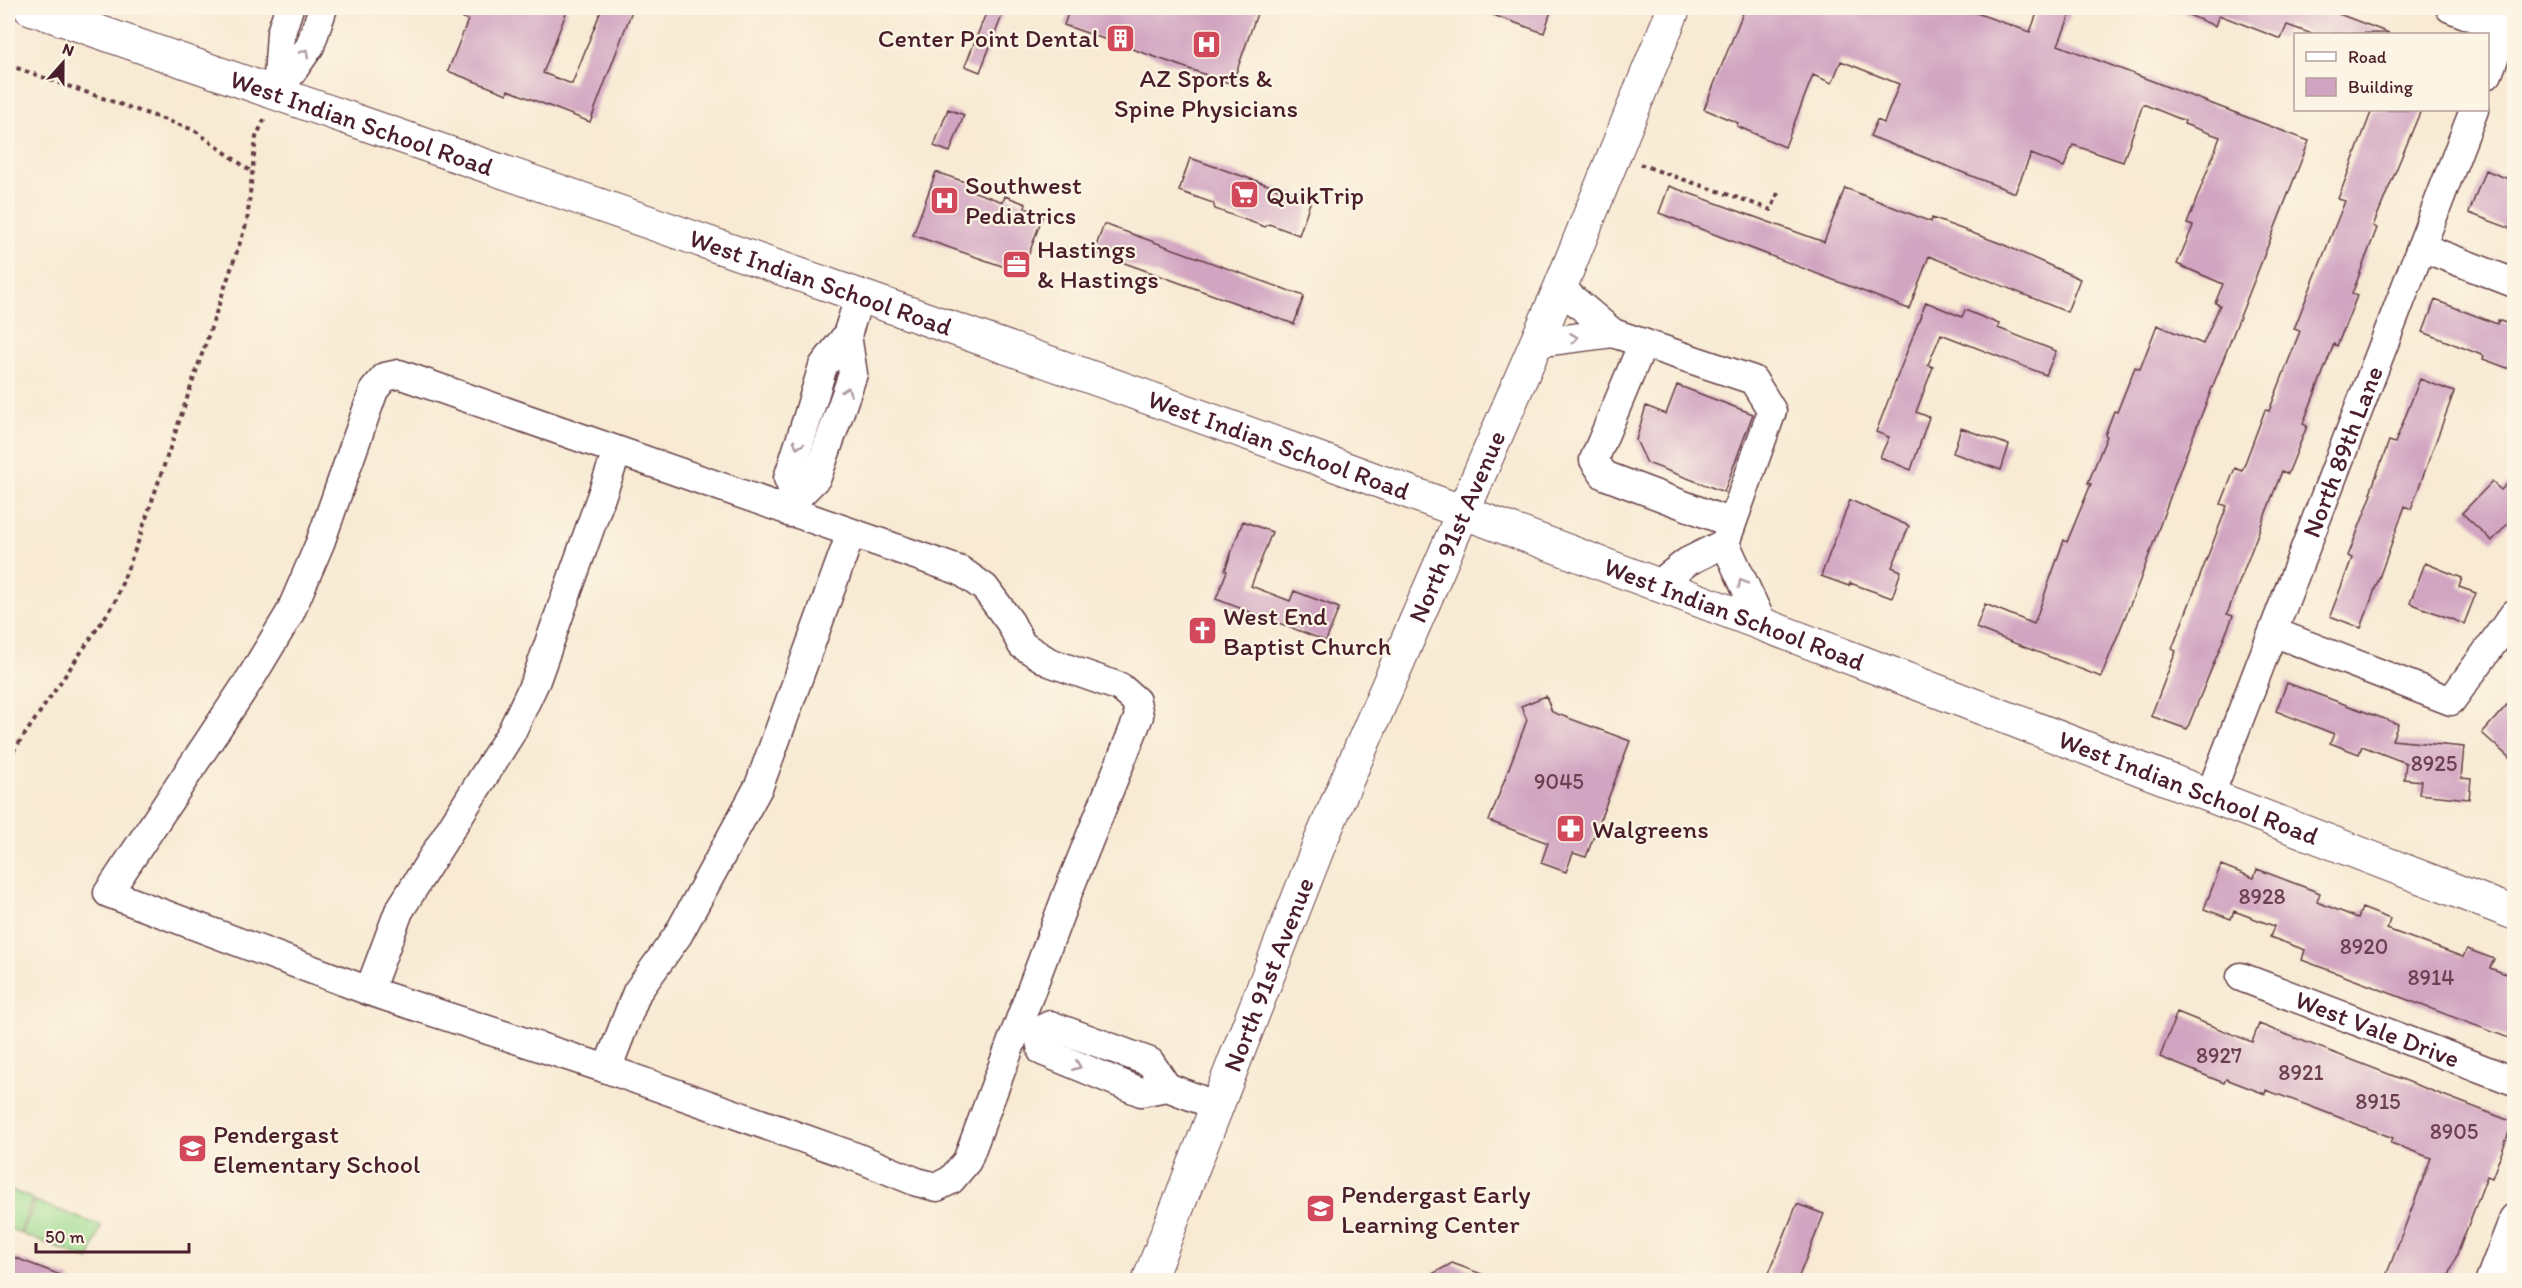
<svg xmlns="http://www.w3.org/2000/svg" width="2522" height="1288" viewBox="0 0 2522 1288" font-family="Itim,sans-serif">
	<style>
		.green { fill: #9fdc90; stroke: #747e5e; stroke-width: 1.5 }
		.building { fill: #d1a4c1 }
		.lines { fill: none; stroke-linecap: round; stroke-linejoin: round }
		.minor-casing { stroke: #643d44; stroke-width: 31 }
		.major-casing { stroke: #643d44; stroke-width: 35 }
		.path { stroke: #643d44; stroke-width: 4; stroke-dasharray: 4.5 4.5; stroke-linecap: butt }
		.minor { stroke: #fff; stroke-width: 28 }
		.major { stroke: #fff; stroke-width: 33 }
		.oneway { stroke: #ae9aa0 }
		.labels { text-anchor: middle; stroke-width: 4.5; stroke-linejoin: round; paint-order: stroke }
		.number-label { font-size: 22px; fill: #6c4050 }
		.poi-label { font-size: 26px; fill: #4a1f2b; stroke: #fcf5e5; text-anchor: start }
		.street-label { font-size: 26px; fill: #4a1f2b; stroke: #fcf5e5 }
	</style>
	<rect width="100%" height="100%" fill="#fcf5e5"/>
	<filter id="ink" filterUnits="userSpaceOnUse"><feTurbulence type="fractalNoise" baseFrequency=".0167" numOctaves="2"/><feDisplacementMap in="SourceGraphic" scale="12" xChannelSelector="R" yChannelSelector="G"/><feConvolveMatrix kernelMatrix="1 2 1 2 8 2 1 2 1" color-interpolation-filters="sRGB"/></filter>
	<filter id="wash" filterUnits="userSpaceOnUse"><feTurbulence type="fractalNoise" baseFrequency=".008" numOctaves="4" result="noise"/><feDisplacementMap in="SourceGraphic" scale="24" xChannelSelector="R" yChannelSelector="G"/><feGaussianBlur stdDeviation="1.35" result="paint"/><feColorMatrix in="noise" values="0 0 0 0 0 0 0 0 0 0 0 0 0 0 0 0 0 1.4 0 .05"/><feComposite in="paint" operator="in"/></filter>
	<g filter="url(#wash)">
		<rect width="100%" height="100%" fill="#f8ead3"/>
		<path class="green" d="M8,1189L33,1199L20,1233L8,1228Z
			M35,1201L101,1226L89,1260L22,1234Z"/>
		<g id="blocks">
			<path class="building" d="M440,8H568L543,73L572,84L602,8H633L590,122L508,90L507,94L448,71L468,20Z
				M988,8H1005L980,72L965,66Z
				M1070,8H1259L1232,84L1064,25Z
				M1480,8H1552L1544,33L1479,10Z
				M1745,8H1962L2030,32L2039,8H2073L2058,45L2309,141L2181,467L2140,580L2101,677L1976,628L1985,604L2034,624L2064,540L2067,542L2091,484L2088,483L2107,436L2105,435L2114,411L2117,412L2135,367L2140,369L2157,325L2203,344L2220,305L2215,303L2223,284L2177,264L2193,226L2187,224L2220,137L2184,124L2185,121L2143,104L2123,162L2073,145L2064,167L2031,154L2015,193L1870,136L1877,120L1884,123L1899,84L1841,61L1832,83L1813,75L1785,147L1737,126L1738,123L1704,109Z
				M2172,8H2323L2389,33L2312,34L2287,25L2281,39L2219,15L2215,26Z
				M948,109L964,115L950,152L934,146Z
				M2372,110H2421L2373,226L2377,228L2352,294L2357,296L2337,346L2334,344L2303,424L2307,426L2288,474L2282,471L2227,614L2233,616L2187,729L2151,716L2176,651L2172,649L2227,506L2221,504L2235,468L2242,471L2265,410L2269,411L2300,331L2294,329L2345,201L2338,199Z
				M1190,158L1311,200L1299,235L1269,224L1265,227L1215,209L1213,203L1179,191Z
				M2485,170L2514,181V230L2469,213Z
				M936,172L971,184L969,190L1003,202L1005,196L1026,204L1025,208L1043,215L1022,273L913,235Z
				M1669,186L1824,242L1845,188L1931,222L1932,218L2002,244L2080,279L2067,312L1929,256L1909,309L1659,213Z
				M1104,224L1304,296L1294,324L1094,252Z
				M2435,300L2497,324L2498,320L2514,326V359L2510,369L2483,359L2484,356L2423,332Z
				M1926,302L1962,317L1965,310L1999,324L1998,328L2056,351L2046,375L1941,334L1928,365L1933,367L1916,412L1929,417L1911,470L1880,457L1889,437L1876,432Z
				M2420,379L2454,392L2411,509L2405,506L2361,628L2330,616L2352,558L2348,556L2372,494L2370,493L2389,441L2395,443Z
				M1677,385L1753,414L1724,492L1647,463L1636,440L1646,406L1666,414Z
				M1961,428L2009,445L2001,470L1953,453Z
				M2514,477V517L2492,541L2462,513L2492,482L2501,490Z
				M1850,500L1909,526L1892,567L1901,571L1892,598L1850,583L1849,586L1821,576Z
				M1243,521L1272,532L1251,586L1290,601L1294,591L1339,608L1326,641L1216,599L1227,571L1225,570Z
				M2425,563L2462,578L2459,587L2476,593L2464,624L2410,603Z
				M2287,683L2398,724L2392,740L2464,747L2461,778L2471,779L2469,799L2419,794L2421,781L2404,779L2406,763L2362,746L2359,754L2330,743L2334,734L2276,711Z
				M1546,696L1552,712L1630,741L1586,857L1573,853L1566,872L1541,863L1548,843L1489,821L1527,720L1521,706Z
				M2514,697V762L2482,733Z
				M2221,865L2254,878L2257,869L2320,893L2317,902L2358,918L2362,908L2390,919L2387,929L2463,957L2467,949L2494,959L2490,968L2514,977V1040L2302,960L2305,950L2270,937L2274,926L2234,911L2231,919L2204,909Z
				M2177,1012L2252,1042L2259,1024L2513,1122L2492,1178L2487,1176L2447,1281H2398L2386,1276L2431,1158L2391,1143L2393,1138L2304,1104L2266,1090L2265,1094L2226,1079L2224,1083L2160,1057Z
				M1797,1204L1824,1214L1797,1281H1788L1769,1273Z
				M8,1255L71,1279V1281H8Z
				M1452,1263L1495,1279L1494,1281H1420Z"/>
		</g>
	</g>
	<g filter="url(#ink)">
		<use href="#blocks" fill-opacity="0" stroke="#643d44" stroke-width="1.5"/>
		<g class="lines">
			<defs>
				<g id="minor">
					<path d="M2450,8L2514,33"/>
					<path d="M2488,74L2505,29"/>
					<path d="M277,93L310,46L323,8"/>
					<path d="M277,93L281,33L289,8"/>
					<path d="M2421,247L2514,283"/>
					<path d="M1560,288L1613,333L1753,380L1772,411L1725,543L1762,623"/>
					<path d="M1535,343L1613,333"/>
					<path d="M1643,343L1594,460L1604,475L1731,523"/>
					<path d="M399,374L961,571L985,588L1010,622L1022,645L1049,662L1120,687L1136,701L1139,716L1068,892L967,1161L951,1180L937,1187L917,1182L856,1157L607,1069L369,991L108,893L252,676L290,613L320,543L374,390L385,377Z"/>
					<path d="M796,498L788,478L808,416L823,366L847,335L860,295"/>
					<path d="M791,513L796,498L817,477L853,374L847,335"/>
					<path d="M1656,586L1687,562L1725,543"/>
					<path d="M2273,632L2451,701L2514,614"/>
					<path id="s1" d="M2210,795L2474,110"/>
					<path id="s2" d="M2241,977L2514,1081"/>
					<path d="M369,991L399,911L511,733L536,680L617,452"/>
					<path d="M1038,1031L1042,1051L1141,1092L1167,1087L1217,1106"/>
					<path d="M1038,1031L1050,1025L1150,1062L1167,1087"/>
					<path d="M607,1069L637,992L678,935L759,786L851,533"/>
					<path d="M2490,1280L2514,1218"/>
				</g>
				<g id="major">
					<path id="s3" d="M30,8C453,155 876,299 1297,451C1705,600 2110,757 2514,913"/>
					<path id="s4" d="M1149,1280L1321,840L1560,288L1674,8"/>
				</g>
			</defs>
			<use href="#minor" class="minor-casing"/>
			<use href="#major" class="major-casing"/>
			<path class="path" d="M8,65L194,130L252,172
				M1640,164C1684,181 1728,193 1771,210L1778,193
				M8,759L114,604L138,542L247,222L256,137L266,116"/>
			<use href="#minor" class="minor"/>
			<use href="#major" class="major"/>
		</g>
		<defs><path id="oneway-chevron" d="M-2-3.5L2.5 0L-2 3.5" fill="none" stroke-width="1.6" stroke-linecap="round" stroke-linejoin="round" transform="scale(1.5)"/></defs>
		<g class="oneway">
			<use href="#oneway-chevron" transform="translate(305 53) rotate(-57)"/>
			<use href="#oneway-chevron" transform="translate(1574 338) rotate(-7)"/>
			<use href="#oneway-chevron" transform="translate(847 391) rotate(-71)"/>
			<use href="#oneway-chevron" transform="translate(798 445) rotate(107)"/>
			<use href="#oneway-chevron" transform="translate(1742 583) rotate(-115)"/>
			<use href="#oneway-chevron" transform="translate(1077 1066) rotate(22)"/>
		</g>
	</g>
	<defs>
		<symbol id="building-square" viewBox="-11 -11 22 22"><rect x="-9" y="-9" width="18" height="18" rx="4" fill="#d1495b" stroke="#fcf5e5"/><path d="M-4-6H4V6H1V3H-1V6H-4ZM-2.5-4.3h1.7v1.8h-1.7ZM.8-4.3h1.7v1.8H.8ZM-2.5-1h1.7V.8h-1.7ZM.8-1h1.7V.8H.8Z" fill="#fff"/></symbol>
		<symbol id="hospital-square" viewBox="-11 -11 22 22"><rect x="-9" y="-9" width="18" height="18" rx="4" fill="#d1495b" stroke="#fcf5e5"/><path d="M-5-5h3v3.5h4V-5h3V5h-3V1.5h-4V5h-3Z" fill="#fff"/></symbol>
		<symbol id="supermarket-square" viewBox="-11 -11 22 22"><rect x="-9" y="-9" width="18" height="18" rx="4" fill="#d1495b" stroke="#fcf5e5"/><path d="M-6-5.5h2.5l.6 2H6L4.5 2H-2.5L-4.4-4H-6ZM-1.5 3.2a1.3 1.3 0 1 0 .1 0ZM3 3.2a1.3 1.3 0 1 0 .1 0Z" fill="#fff"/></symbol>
		<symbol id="office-square" viewBox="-11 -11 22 22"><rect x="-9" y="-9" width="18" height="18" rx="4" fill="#d1495b" stroke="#fcf5e5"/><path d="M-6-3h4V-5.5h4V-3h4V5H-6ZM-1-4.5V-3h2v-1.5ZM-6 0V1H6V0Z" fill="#fff"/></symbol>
		<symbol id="church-square" viewBox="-11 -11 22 22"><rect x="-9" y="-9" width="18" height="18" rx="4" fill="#d1495b" stroke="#fcf5e5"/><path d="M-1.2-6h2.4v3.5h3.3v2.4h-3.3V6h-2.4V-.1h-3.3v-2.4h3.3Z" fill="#fff"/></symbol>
		<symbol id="pharmacy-square" viewBox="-11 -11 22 22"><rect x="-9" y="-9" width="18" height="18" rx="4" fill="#d1495b" stroke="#fcf5e5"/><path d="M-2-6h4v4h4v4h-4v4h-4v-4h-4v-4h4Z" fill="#fff"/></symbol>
		<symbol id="school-square" viewBox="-11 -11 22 22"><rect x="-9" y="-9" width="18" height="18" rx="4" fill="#d1495b" stroke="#fcf5e5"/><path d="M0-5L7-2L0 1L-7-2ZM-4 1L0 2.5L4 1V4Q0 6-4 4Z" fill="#fff"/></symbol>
	</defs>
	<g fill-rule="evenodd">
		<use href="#building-square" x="1104" y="22" width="33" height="33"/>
		<use href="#hospital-square" x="1190" y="28" width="33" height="33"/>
		<use href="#supermarket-square" x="1228" y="178" width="33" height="33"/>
		<use href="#hospital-square" x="928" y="184" width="33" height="33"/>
		<use href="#office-square" x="1000" y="248" width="33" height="33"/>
		<use href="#church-square" x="1186" y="614" width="33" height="33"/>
		<use href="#pharmacy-square" x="1554" y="812" width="33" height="33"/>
		<use href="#school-square" x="176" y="1132" width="33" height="33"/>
		<use href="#school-square" x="1304" y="1192" width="33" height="33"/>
	</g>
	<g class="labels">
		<g class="number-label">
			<text x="2434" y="771">8925</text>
			<text x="1559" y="789">9045</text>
			<text x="2262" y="904">8928</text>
			<text x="2364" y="954">8920</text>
			<text x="2431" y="985">8914</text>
			<text x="2219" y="1063">8927</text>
			<text x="2301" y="1080">8921</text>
			<text x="2378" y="1109">8915</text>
			<text x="2454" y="1139">8905</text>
		</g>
		<g class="poi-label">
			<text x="1099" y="47" text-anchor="end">Center Point Dental</text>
			<text x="1206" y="87" text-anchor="middle">AZ Sports &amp;<tspan x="1206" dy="30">Spine Physicians</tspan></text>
			<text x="965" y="194">Southwest<tspan x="965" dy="30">Pediatrics</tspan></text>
			<text x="1266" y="204">QuikTrip</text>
			<text x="1037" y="258">Hastings<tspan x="1037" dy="30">&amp; Hastings</tspan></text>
			<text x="1223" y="625">West End<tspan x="1223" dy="30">Baptist Church</tspan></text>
			<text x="1592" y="838">Walgreens</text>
			<text x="213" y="1143">Pendergast<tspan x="213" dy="30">Elementary School</tspan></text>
			<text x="1341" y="1203">Pendergast Early<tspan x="1341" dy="30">Learning Center</tspan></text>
		</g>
		<g class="street-label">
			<text dy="9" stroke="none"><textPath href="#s3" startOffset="351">West Indian School Road</textPath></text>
			<text dy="9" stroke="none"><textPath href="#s3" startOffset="837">West Indian School Road</textPath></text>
			<text dy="9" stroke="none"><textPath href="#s3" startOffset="1323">West Indian School Road</textPath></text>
			<text dy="9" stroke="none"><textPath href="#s1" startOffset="368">North 89th Lane</textPath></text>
			<text dy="9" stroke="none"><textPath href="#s4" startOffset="814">North 91st Avenue</textPath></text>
			<text dy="9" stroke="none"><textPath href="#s3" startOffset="1809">West Indian School Road</textPath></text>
			<text dy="9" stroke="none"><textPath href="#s3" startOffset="2295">West Indian School Road</textPath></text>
			<text dy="9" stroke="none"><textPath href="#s4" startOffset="328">North 91st Avenue</textPath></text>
			<text dy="9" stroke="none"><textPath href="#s2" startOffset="146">West Vale Drive</textPath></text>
		</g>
	</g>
	<rect width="2522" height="1288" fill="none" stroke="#fcf5e5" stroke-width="30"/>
	<rect x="2294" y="33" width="195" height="78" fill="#fcf5e5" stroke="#b59f9b" stroke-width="1.5"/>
	<rect x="2306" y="52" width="30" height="9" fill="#ffffff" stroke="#b59f9b" stroke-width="1.5"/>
	<text x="2348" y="63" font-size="18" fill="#4a1f2b">Road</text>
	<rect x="2306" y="78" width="30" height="18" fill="#d1a4c1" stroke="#b59f9b" stroke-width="1.5"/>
	<text x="2348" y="93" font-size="18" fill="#4a1f2b">Building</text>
	<g transform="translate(63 63) rotate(21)" stroke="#fcf5e5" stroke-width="4.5" paint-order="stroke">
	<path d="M0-4.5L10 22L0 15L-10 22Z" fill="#4a1f2b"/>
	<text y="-9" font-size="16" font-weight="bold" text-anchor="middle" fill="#4a1f2b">N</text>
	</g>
	<path d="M36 1243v9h153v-9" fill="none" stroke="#4a1f2b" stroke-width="3"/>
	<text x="45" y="1243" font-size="18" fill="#4a1f2b" stroke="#fcf5e5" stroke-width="4.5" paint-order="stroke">50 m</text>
</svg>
